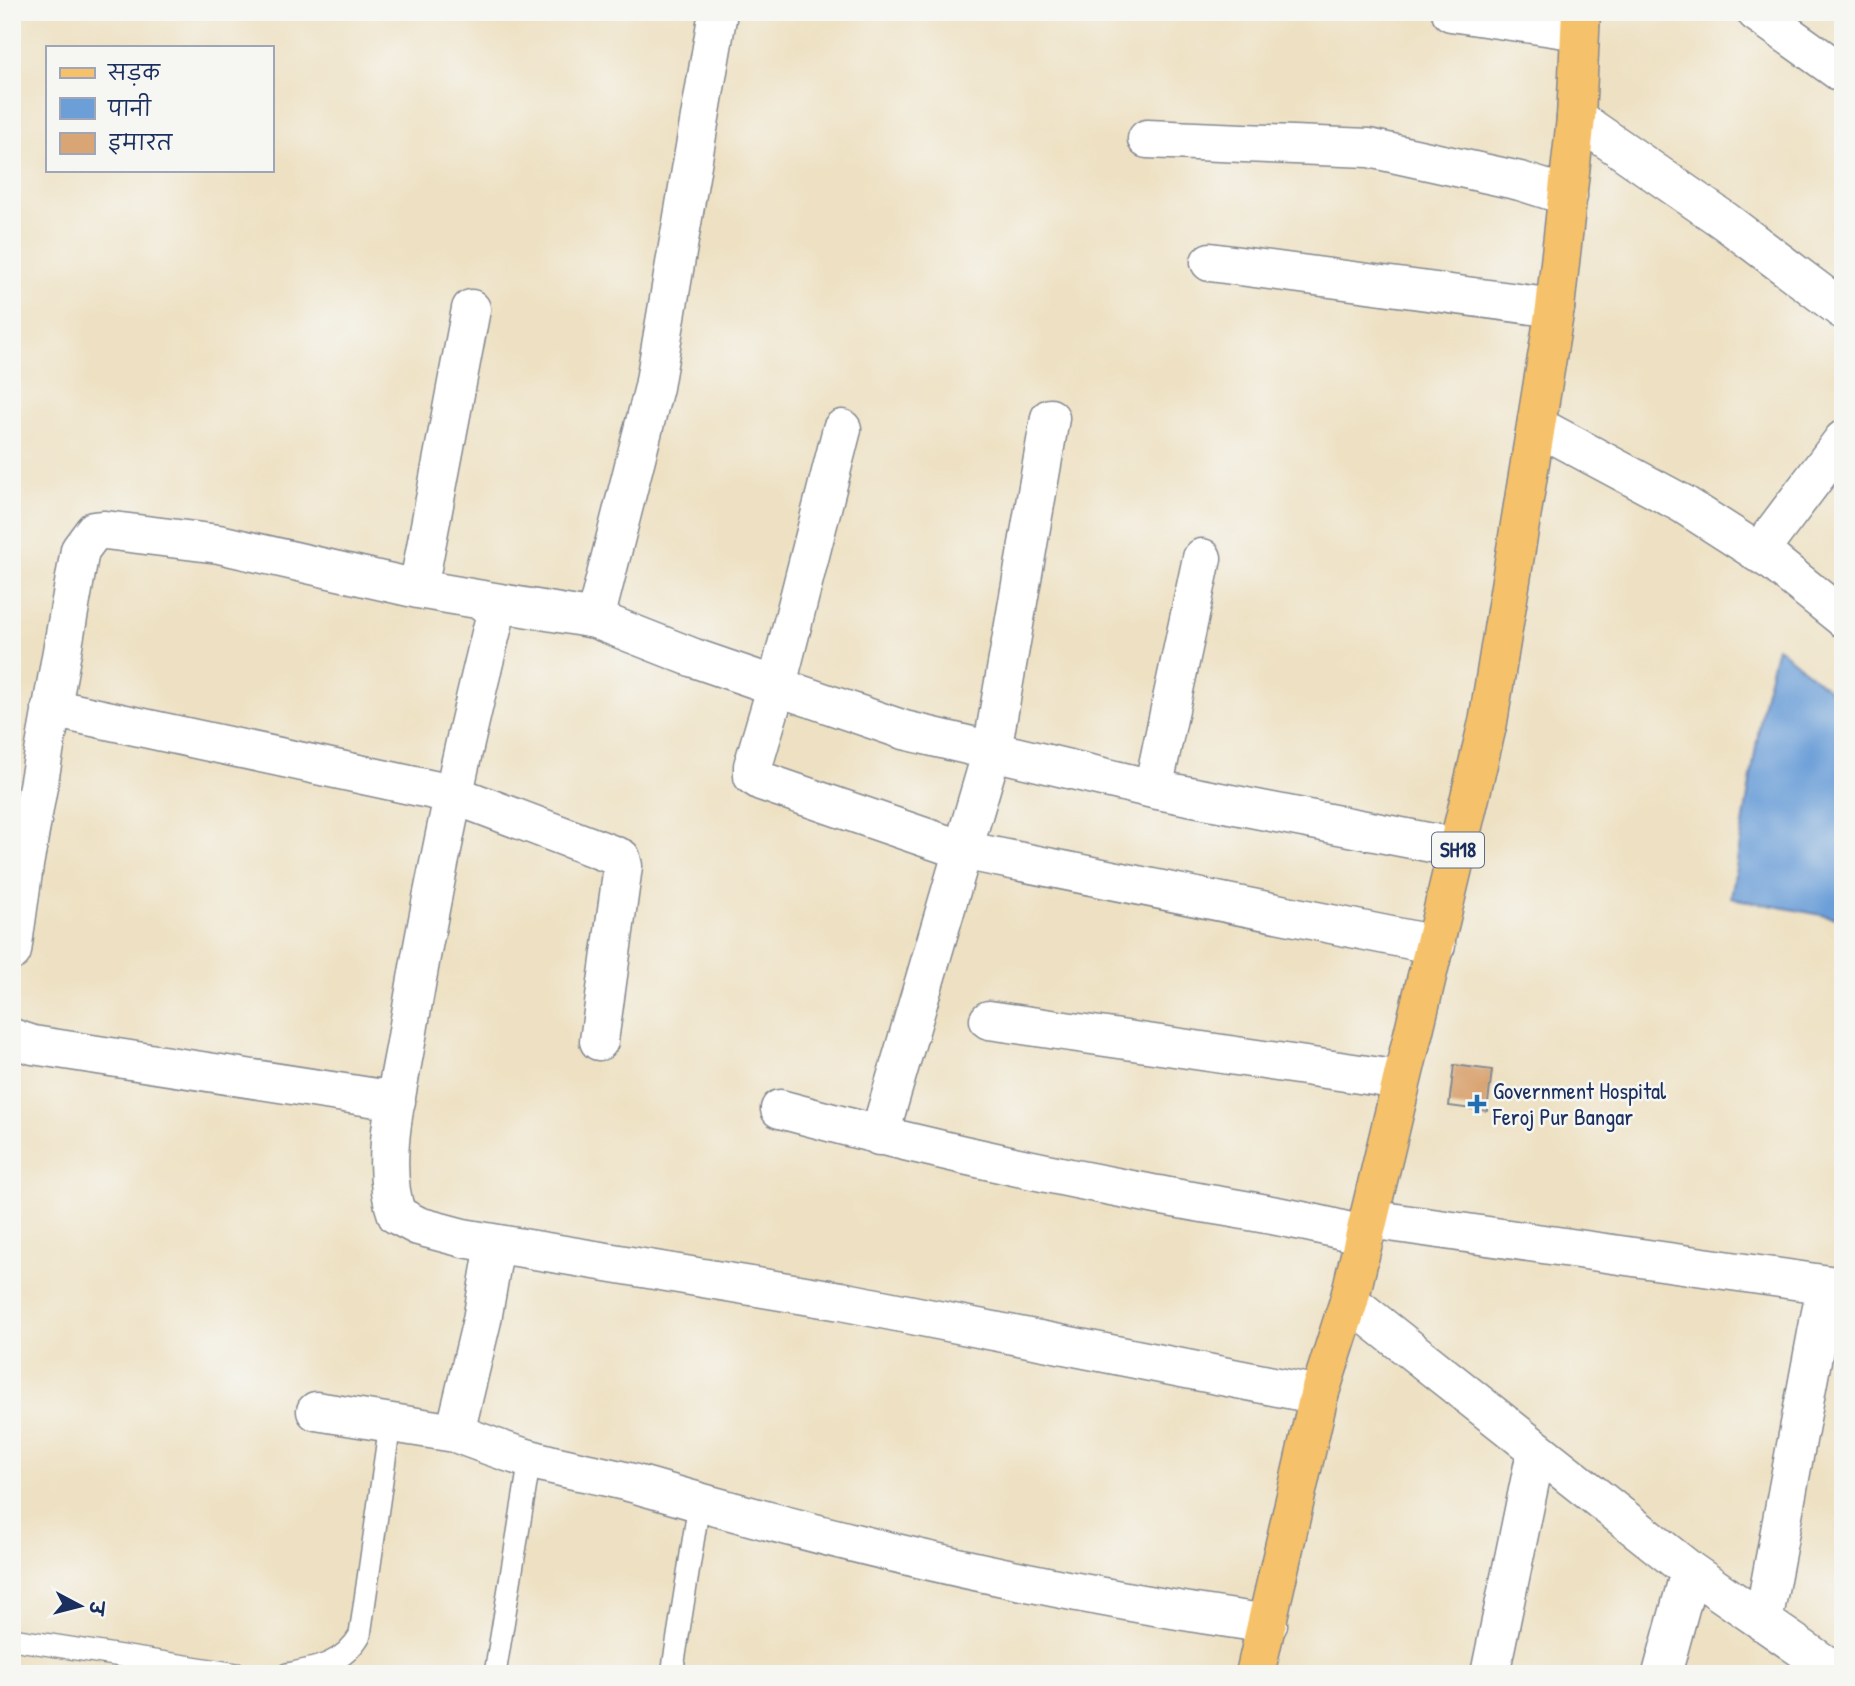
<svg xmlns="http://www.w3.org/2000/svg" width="1855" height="1686" viewBox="0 0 1855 1686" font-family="'Patrick Hand','Playpen Sans Deva',sans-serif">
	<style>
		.water { fill: #6c9fd8; stroke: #44679b; stroke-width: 2 }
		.building { fill: #d9a575 }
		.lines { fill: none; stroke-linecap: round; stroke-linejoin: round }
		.service-casing { stroke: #848890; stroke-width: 24 }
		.minor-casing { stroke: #848890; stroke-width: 41 }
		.primary-casing { stroke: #848890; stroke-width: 41 }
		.service { stroke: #fff; stroke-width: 21 }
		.minor { stroke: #fff; stroke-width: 38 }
		.primary { stroke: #f5c16b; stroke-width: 38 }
		.poi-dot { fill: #1f6fb2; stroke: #f6f6f2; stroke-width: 2.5 }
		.labels { text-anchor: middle; stroke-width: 5; stroke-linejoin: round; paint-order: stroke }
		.shield { fill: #f6f6f2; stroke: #5d6b8a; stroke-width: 2 }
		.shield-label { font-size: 21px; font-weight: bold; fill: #1b2f5e }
		.poi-label { font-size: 23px; fill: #1b2f5e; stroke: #f6f6f2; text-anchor: start }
	</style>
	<rect width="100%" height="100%" fill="#f6f6f2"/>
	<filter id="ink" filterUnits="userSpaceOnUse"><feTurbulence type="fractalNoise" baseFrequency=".0143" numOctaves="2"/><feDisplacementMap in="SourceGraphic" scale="14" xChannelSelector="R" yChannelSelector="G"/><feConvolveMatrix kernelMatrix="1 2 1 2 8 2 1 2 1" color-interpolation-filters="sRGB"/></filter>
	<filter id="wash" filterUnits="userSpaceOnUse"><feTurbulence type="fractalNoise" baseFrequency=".00686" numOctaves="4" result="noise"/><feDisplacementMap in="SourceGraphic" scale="28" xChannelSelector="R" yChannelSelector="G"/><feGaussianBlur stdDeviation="1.57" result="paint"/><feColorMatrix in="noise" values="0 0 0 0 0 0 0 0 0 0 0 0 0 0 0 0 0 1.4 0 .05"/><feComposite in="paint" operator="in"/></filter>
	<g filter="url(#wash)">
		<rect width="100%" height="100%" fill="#eee1c3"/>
		<path class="water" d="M1777,647L1843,701V919L1731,898L1764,698Z"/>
		<g id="blocks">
			<path class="building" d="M1454,1065L1492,1070L1487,1111L1449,1106Z"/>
		</g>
	</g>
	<g filter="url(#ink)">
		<use href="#blocks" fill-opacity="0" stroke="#848890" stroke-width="2"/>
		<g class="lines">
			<defs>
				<path id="service" d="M12,1639L237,1674
					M287,1674C318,1668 343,1664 360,1635L390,1424
					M495,1674L530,1459
					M672,1674L699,1504"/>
				<path id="minor" d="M1451,12L1579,31
					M1756,12L1843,74
					M1576,118L1725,221L1843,310
					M1147,139L1369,148L1520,181L1568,196
					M1210,262L1555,308
					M1537,426L1683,504L1775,563L1843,618
					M842,429L777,685L753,766V776L761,781L962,850L1436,945
					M1758,553L1843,440
					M418,589L471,309
					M498,605C462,748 431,891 407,1037C398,1090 378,1164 397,1215L418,1226L463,1238L841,1301L1319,1395
					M595,619L654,387L718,12
					M51,708L452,794L621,858L623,866L599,1041
					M1153,789L1202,558
					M12,951L24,865L80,550L94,531L105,530L219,544L418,589L595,619L694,658L904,730L1153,789L1458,848
					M989,1020L1401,1080
					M12,1038L33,1045L396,1101
					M780,1109C901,1142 1024,1170 1147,1193C1220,1207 1294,1216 1365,1236
					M879,1136L992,751L1050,418
					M1369,1219L1843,1287
					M1349,1301L1690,1571L1839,1674
					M316,1411L455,1433L482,1320L495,1244
					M455,1433C480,1442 504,1452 530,1459C567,1470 606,1475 643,1486C848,1546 1056,1594 1268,1624
					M1763,1622L1826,1285
					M1490,1674L1536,1452
					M1662,1674L1690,1571"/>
				<path id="primary" d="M1255,1674L1319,1395L1349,1301L1488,722L1555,308L1576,118L1581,12"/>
			</defs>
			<use href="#service" class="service-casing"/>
			<use href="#minor" class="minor-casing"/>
			<use href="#primary" class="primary-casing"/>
			<use href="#service" class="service"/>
			<use href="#minor" class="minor"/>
			<use href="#primary" class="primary"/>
		</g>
	</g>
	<path class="poi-dot" d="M1473.5 1093.5h7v7h7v7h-7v7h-7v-7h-7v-7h7z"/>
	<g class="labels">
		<rect class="shield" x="1432" y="832.5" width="52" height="35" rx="5"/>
		<g class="shield-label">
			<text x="1458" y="857">SH18</text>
		</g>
		<g class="poi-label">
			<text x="1493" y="1099">Government Hospital<tspan x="1493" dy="26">Feroj Pur Bangar</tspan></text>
		</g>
	</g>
	<rect width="1855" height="1686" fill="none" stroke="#f6f6f2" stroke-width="42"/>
	<rect x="46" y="46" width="228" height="126" fill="#f6f6f2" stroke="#9ea6b7" stroke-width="2"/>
	<rect x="60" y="68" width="35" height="10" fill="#f5c16b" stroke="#9ea6b7" stroke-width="2"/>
	<text x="108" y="80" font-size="21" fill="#1b2f5e">सड़क</text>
	<rect x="60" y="98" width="35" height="21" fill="#6c9fd8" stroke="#9ea6b7" stroke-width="2"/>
	<text x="108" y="116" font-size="21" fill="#1b2f5e">पानी</text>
	<rect x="60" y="133" width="35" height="21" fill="#d9a575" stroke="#9ea6b7" stroke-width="2"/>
	<text x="108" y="150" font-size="21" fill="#1b2f5e">इमारत</text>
	<g transform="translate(80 1606) rotate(97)" stroke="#f6f6f2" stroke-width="5" paint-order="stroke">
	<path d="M0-5L12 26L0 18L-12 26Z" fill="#1b2f5e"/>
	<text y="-10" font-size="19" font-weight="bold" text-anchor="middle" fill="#1b2f5e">उ</text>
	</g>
</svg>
